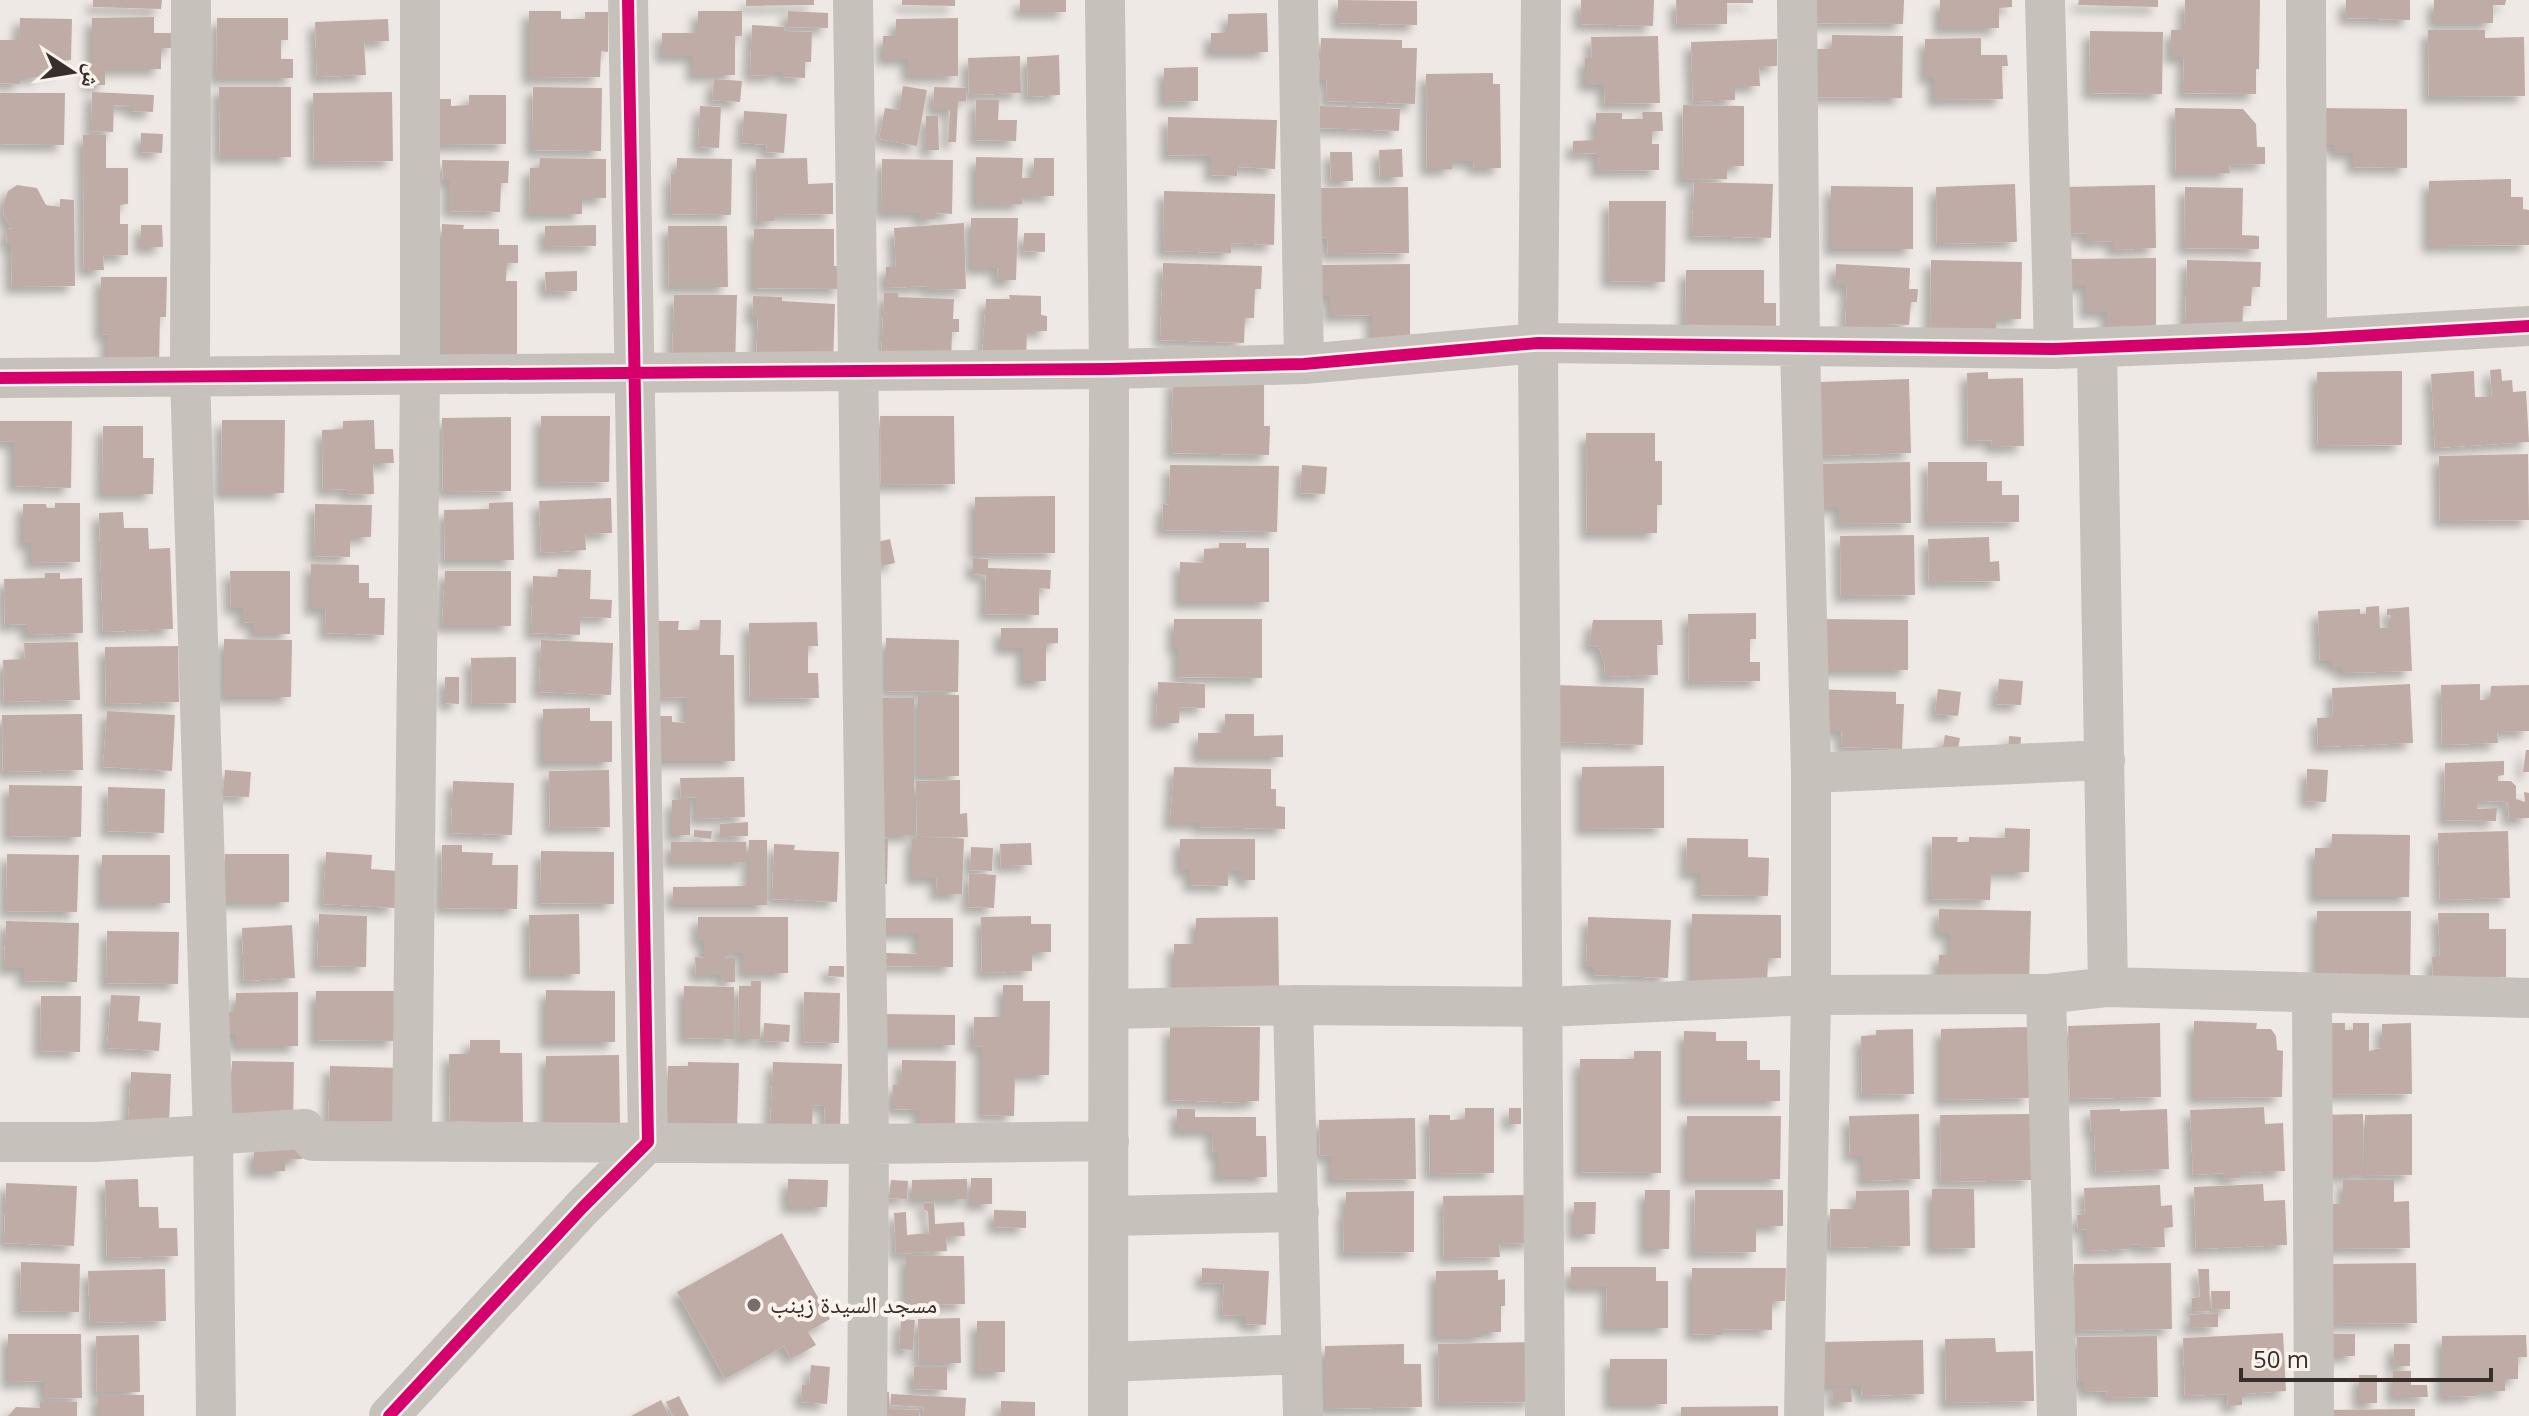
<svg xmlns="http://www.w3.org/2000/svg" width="2529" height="1416" viewBox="0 0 2529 1416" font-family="'Open Sans','Noto Naskh Arabic',sans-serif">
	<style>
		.building { fill: #c0aca7; filter: url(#shadow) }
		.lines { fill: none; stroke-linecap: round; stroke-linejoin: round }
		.street { stroke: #c7c1bc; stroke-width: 40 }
		.cycleway-casing { stroke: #f9f3ec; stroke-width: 17 }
		.cycleway { stroke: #d6006c; stroke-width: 12 }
		.poi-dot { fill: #786f6c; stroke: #f9f3ec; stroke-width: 3 }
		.labels { text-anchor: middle; stroke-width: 8; stroke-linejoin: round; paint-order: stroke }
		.poi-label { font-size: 24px; fill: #382e2b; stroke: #f9f3ec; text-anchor: start }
	</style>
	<defs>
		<filter id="shadow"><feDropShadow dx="-7" dy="7" stdDeviation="4" flood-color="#0004"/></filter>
	</defs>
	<rect width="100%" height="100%" fill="#eee9e4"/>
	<path class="building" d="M93,0H162L161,9L93,7Z
		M746,0H814V5L746,6Z
		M902,0H955V6L902,5Z
		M1020,0H1066V12H1020Z
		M1338,0L1417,1V25L1338,23Z
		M1581,0H1654L1653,26L1580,24Z
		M1676,0H1753V3H1727V24L1677,25Z
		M1816,0H1904L1903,24L1816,23Z
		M1940,0H2012V7L1999,8V28H1940Z
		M2079,0H2158V7L2078,5Z
		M2185,0H2260L2259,69H2256V94L2183,93L2184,57H2171V30H2184Z
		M2346,0H2410V20L2345,18Z
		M2434,0H2506L2505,5H2493V23H2434Z
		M529,11H561V19H585V12H608V52L601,51L600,77L529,78Z
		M698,11H742V36H735V75H693V56H662V33H698Z
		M788,11L828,13V28L787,27Z
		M1267,13L1268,52H1211V33H1228V14Z
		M154,17V33H173V48H161V69H105V85H89V66L92,67V18Z
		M20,18L72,19L71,60L59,61L58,71L41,70V77H20V84L0,83V40H19Z
		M217,18H288V40H281V59H293V78H216Z
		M958,18V76H908V59H883V36H896V19Z
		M388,19L389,41L364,42L366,75L317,77L315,22Z
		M752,25L784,27V31L812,32L811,62H805V78L783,77V72H774V76L750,75Z
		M2428,30H2485V38L2524,37L2525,96L2429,97Z
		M2090,31L2163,32L2162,94L2089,93Z
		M1832,35L1903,36L1902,98L1813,97V49H1832Z
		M1658,36L1660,103L1605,104L1604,85H1585V58H1592L1591,37Z
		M1321,38L1402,40V48H1417L1415,104L1326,101L1327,80H1319Z
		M1981,38V55H2007L2008,66H2002L2003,99L1934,100V77H1925V39Z
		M1777,39V66L1759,67L1760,86H1735V100L1693,102L1691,42Z
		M1059,55L1060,95L1028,97L1027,57Z
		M1020,56L1021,93L969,95L968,58Z
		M1198,67V101L1164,102V68Z
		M1493,73V84H1500L1501,168H1474L1473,161H1452V169H1427L1426,74Z
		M714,79L742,81L740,102L712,100Z
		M903,86L927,90L917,146L879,139L885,108L899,110Z
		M219,87H291V157H220Z
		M533,87L602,88L601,151L532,150Z
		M934,87L967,88L966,101H958L956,142H948L950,110H933Z
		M92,92L154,95L153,112L132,111V106L114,105L113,132L91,131Z
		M392,92L393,161L314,162L313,93Z
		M0,93H65L64,145L0,144Z
		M469,95H506V144L435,145V99H451V106L469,105Z
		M976,100H999L998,120H1017L1016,141L975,140Z
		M1683,105L1744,106V166H1727V179L1682,180Z
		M700,106L721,107L719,148L698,147Z
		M1320,106L1400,109L1399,131L1320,128Z
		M2175,108L2243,109L2256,124L2257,147H2265V164L2229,165L2230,173H2176Z
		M2316,108L2407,109V168L2353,167V153H2335V145H2322Z
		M744,111L787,114L784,153L766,152L767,145L742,143Z
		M1642,112H1662L1663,131H1652V144H1659V170L1597,171V153L1573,154V141L1596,140V113H1622V119H1643Z
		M926,116H938L939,150H926Z
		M1168,117L1277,120L1275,169L1238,167L1237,176L1211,175V156L1167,155Z
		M141,133L163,134L162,153L141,152Z
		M83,135H106V168H128V204L120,205V224H128V255L103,256L104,270H84Z
		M1402,149L1403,177H1380L1379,150Z
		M1330,152H1352L1353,181H1331Z
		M976,157L1023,158L1022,178H1034V158H1054V196H1022V204H976Z
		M540,158L606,159V198H582V214H529L530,168H539Z
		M677,158L732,159L731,215L670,214L671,174H677Z
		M807,158L808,184L833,183V214L774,215V221L757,222L756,159Z
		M882,159L953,160L952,214L935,213V219H920V213H881Z
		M442,160L509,161L508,183H501L500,212L449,211V180H443Z
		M2511,179V197H2523V209L2529,210V245L2429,246V181Z
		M1694,182L1773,184L1771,238L1692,236Z
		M2015,184L2017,242L1937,244L1936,187Z
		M17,185L37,188L46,205L60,207V199L74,200L75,286L12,287L11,244H7L6,228L12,229L4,216L3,205L8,191Z
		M2155,185L2156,248L2113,250V241L2086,242V233L2066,234L2065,187Z
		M1831,186L1913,187V249H1831Z
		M1408,187L1409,253L1328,254L1327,237L1313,238V188Z
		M2185,187L2243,188L2242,235L2259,236V249L2184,248Z
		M1164,191L1275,194L1274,245L1232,243L1231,253L1163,251Z
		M1609,201H1666L1665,282L1608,281Z
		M971,218H1018L1016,280H997L998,268H971Z
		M964,223L966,289L928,290V286L886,288V267H896L894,228Z
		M442,224L464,225L463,229H499V245H518V263H507L506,281H517V363H442Z
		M141,225H162L163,247H141Z
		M596,225V246L545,247V226Z
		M668,226H727L728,287H669Z
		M754,229H834V266H841V289L754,288Z
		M1024,233H1045V252L1023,251Z
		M2156,258V332H2107V312H2086V286H2065V259Z
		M1931,260L2022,262L2021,319H1996V341L1930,340Z
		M2187,260L2261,262L2260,287H2252L2251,306H2243L2242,343L2185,331Z
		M1163,263L1262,266L1261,289H1255L1254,318H1245L1244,343L1160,340Z
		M1410,264V341H1372V315L1330,316V296H1322V265Z
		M1836,264L1910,268L1909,289H1918L1917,302H1911L1909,325L1889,324L1888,338L1845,335L1847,285H1835Z
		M1686,270H1764V303H1776V334H1685Z
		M577,271V291L546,292L545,272Z
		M101,277H167L166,317H160L159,364H107V334L101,335Z
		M884,293H898V297L954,299L953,319H959V332H952L951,367L881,364Z
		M674,295H737L735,366L672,365Z
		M1009,295L1041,296V315L1047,316V331H1027L1026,359L982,358L986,299H1010Z
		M753,296L782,297V301L835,304L833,365L756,361L758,318H752Z
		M2501,369L2502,381L2512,380L2513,392L2526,391L2529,442L2435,448L2431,374L2474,371L2475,397H2492L2490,370Z
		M2402,371V445L2318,446L2317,372Z
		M1988,372V379L2023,378L2024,446L1991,447L1992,440L1968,441L1967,373Z
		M1173,379L1264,380V426H1270L1269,455L1171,453Z
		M1909,379L1911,453L1821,456L1819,382Z
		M541,416H610L609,482L541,483Z
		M880,416H954L955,484L881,485Z
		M511,417V491L443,492L442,418Z
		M222,420H285L284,493H221Z
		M374,420L375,449H393L394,463H373L374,494L347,495V489L323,490L322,430L343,429V421Z
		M0,421H72L71,488L14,486V442L0,441Z
		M103,426H143V458H154L153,494H102Z
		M1586,433H1655V461H1662V505H1657V533H1587Z
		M2528,454L2529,520L2440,521L2439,456Z
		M1910,462L1911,523L1839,524V507H1817L1816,464Z
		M1928,462H1987V481H2002V495H2019V522L1927,523Z
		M1170,465L1279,466L1277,532L1162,530L1163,504L1169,505Z
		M1302,465L1327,467L1325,494L1300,493Z
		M1055,496V553L975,554V497Z
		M611,498L612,533L585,534L586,550L541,553L539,501Z
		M513,502L514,560H445L444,510L489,509V503Z
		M55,503H80V562L31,563V543H23V504H46L47,508H55Z
		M315,504L372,505L371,537H350V557L314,556Z
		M123,512L124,528H148L149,549L170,548L173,629L103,632L99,513Z
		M1914,535L1915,595L1841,596L1840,536Z
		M1989,537L1990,562L1999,561L2000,581L1929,582L1928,539Z
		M890,539L895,563L882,566L877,542Z
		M1219,543H1246V548H1269V602H1180V562L1204,563V549L1219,548Z
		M973,558L988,559V568L1051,570L1050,589L1039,588V615L985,614L986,575L973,574Z
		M311,564L359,565V583H369V598H385L384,635L325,633L326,609H311Z
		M558,569L591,570L590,599L612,600L611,618L580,617V635L531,633L533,576L557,577Z
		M230,571H290V634H254V623L243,622V608H231Z
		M445,571H511V626H442Z
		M45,573H60V579L82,578L83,633L27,635V624L5,625L4,579L45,578Z
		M2379,606L2380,628L2391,627V615H2387V609L2409,607L2412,671L2342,673V667H2332V661H2320L2318,611L2360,609V614H2366V607Z
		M1756,613V639H1750V662H1760V681L1689,682L1688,614Z
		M1174,619H1262V678L1178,677V647H1174Z
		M1817,619L1908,620V670H1817Z
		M700,620H721L720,655H734L735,761H654V716H672V722L686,723V697L654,698V621H679L678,630H699Z
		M1593,620H1662L1663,645H1657L1658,675L1604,677L1605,664L1599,647L1589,645Z
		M817,622L818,646H808V673H818L819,698L750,699L749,623Z
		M1001,628H1058V643L1046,644V681H1023V648H1001Z
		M886,638L959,640L958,692L886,691Z
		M224,639L292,640L291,697H224Z
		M541,640L613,643L611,695L539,692Z
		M78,642L80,700L4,702L3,660L25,659L24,643Z
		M178,646L179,702L106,704L105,647Z
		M516,657V703L472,704L471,658Z
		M445,677H459V704L445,703Z
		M1999,679L2023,681L2021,705L1996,704Z
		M1158,682L1205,684V708L1180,707L1179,723H1156Z
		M2410,684L2413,743L2318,747L2317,718L2333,717L2332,688Z
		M2480,684V700L2490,699L2491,686L2529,685V731L2497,732L2498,743L2442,745L2441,685Z
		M1555,685L1644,688L1643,745L1553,742Z
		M1814,689L1896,692V704H1904L1902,749L1841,747L1842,731H1830V712H1813Z
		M1938,689L1961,692L1958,716L1935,714Z
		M918,695H959V776H918Z
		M871,698H914V835H882Z
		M590,708V721H612V762H543V709Z
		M107,711L175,715L172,771L103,767Z
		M82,714L83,770L3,772L2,715Z
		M1225,714H1254V736L1283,735V757H1198V733H1225Z
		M1945,735L1960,738L1957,755L1942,752Z
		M2009,736L2021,737L2020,753L2008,752Z
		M2526,750H2529V772H2523Z
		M2504,761V775L2498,776V781H2511L2516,786V799L2525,802L2524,792L2529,793V818L2509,819L2508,802L2494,801L2479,802L2477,809L2497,808L2496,821L2444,820L2445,763Z
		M1664,766V828L1582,829V767Z
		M1174,767L1271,769V789H1276V806L1285,807V829L1199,827V823H1170Z
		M2307,769L2328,770L2326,802L2306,801Z
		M225,770L251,772L249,797L223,796Z
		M609,770L610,827L550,828L549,771Z
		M744,777L745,817L696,819V797L681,798L680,778Z
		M960,780V814L967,813L968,837L917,838L916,781Z
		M453,781L514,783L512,835L451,833Z
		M9,785L82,786L81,837L9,836Z
		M108,787L165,789L164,833L107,831Z
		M672,800H690V835H672Z
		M748,822V836L720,837V824Z
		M2005,828L2030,829L2029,872H1991L1990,900L1931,899L1932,837H1958L1957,842H1969V837L2005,838Z
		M694,830L712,831L711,839L694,837Z
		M2508,831L2510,898L2440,900L2438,833Z
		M2332,834L2410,835L2409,897H2315V848H2331Z
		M874,837L888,838L887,884L873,883Z
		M1687,838L1748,839V857L1769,858L1768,896L1700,895V873H1686Z
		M912,839H964L962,894H936L937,878H912Z
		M1180,839H1255V880H1242V871H1228V886L1190,885V870H1180Z
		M749,840H767V905H673V887L749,886Z
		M671,842H746V862H671Z
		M1031,843L1032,865L1001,866L1000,844Z
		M774,844L795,845L794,850L839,852L837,902L772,899Z
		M442,845H462V852L493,853L492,865H518L517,909L441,908Z
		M971,847L993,848L992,871L970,870Z
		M541,851L614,852V904L540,903Z
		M326,852L372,855L371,869L397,871L395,908L323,904Z
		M7,854L79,855L77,912L6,911Z
		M225,854H289V902H225Z
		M102,855H170V903H102Z
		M969,873L996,875L994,908L968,907Z
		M1939,909L2031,911L2029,983L1939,981V955H1950V933H1938Z
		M2317,911H2411L2410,986H2343L2344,972H2317Z
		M2438,913H2489V929H2506V977H2433L2432,957H2440Z
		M319,914L367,916L366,967L317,966Z
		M579,914L580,974H530L529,915Z
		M1692,914L1781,915V958H1768L1767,989H1692Z
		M1031,916V924H1051V952H1032V971L982,973L981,917Z
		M698,917H788V973H743V953H725V958H735V982H724V975H696L695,957L704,958V940H698Z
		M1278,917L1279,988L1174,989V944H1196V918Z
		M1588,917L1671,920L1668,978L1594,975V967H1586Z
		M886,918H953V967L885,966L886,953L918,954V933H886Z
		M6,921L79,923L77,982L24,981V968H4Z
		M292,925L295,978L244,981L242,928Z
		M107,931L179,932L178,984L106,983Z
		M829,966H844V977L828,976Z
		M751,981H761L760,1039H738L739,986H751Z
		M1003,985H1023V1001H1050L1049,1075H1015L1014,1116L982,1115V1046L973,1047L974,1017H1003Z
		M684,986L734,987V1039L684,1038Z
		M546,990L615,991V1042H546Z
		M316,991H395L396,1041L316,1040Z
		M298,992V1046H236V1034H223V1012H236V993Z
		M804,992L840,993L839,1043L803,1042Z
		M111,995L140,996L138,1021L161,1023L159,1051L107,1048Z
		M41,996H81L80,1052L40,1051Z
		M881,1014L955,1015V1045H881Z
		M2194,1021L2257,1023L2256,1029H2271L2276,1036L2277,1050L2283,1051L2282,1097L2194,1098Z
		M764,1023L790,1025L789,1042L763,1041Z
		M2160,1023L2161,1097L2070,1099L2068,1026Z
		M2323,1023H2345V1030H2353V1023H2369V1051L2382,1048V1024L2411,1023L2412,1094L2326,1095Z
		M1170,1027H1260L1259,1101H1247V1103L1170,1100Z
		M2029,1027L2030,1098L1941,1100V1029Z
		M1913,1029L1914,1094L1862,1095L1861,1036L1876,1035V1030Z
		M1684,1031L1716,1032V1041H1747V1060H1760V1070H1780V1101H1684Z
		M470,1040H500V1053H522L523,1123L450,1121L449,1054H470Z
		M1634,1051H1661V1173L1580,1172V1059H1634Z
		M619,1055L620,1130L546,1131V1056Z
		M902,1060L956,1061L955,1129L919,1128V1110L893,1109V1085H901Z
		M232,1061L294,1062L293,1124L232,1123Z
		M688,1062L739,1063L737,1130L666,1127L668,1066H688Z
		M773,1062L842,1064L840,1131H824L825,1106L813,1105L812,1130L770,1129Z
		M330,1066L402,1068L400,1133L328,1132Z
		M131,1072L171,1074L169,1124L128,1123Z
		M2264,1107L2265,1124L2283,1123L2285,1171L2240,1173V1178L2223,1179V1173L2193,1175L2190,1110Z
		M1465,1108H1494V1173L1430,1174L1429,1115H1450V1120L1465,1119Z
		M1509,1108H1521V1124H1509Z
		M1177,1109H1195V1117H1256V1136H1266L1267,1177H1218V1153H1213L1212,1131H1177Z
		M2120,1109V1111L2167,1109L2169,1169L2096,1172L2094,1132H2091L2090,1110Z
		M1919,1114L1920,1179L1863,1181V1156H1850L1849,1116Z
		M2030,1114L2032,1180L1941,1182L1940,1115Z
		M2363,1114L2364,1175H2324L2321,1115Z
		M2412,1114V1175L2365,1176V1115Z
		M1687,1116H1781L1780,1179H1687Z
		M1415,1118L1416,1179L1331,1180V1156L1320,1155L1319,1120Z
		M302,1134V1159L285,1160V1171H254V1150Z
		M971,1178H992V1204H971Z
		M138,1179L139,1207H158L159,1228H177L178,1256L107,1258L105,1180Z
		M788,1179L828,1180L827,1207H788Z
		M967,1179V1199H912V1180Z
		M891,1180L908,1181L907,1199L889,1198Z
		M2343,1180H2394V1202L2409,1201L2410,1248L2322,1249V1204H2343Z
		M6,1183L77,1186L74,1246L4,1243Z
		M2263,1184L2264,1201L2285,1200L2287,1245L2196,1249L2194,1187Z
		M2160,1185L2161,1206L2172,1205L2173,1227L2164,1228L2165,1247L2139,1248V1244L2129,1245V1249L2086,1251V1229L2078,1230L2077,1215L2085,1214L2084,1188Z
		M1932,1189H1974L1975,1248L1932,1249Z
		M1645,1190H1670L1669,1249H1645Z
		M1695,1190H1783V1226H1756V1252L1694,1253Z
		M1909,1190L1910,1246L1831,1248L1830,1209H1856V1191Z
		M1414,1191V1252L1344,1253L1343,1212H1346V1192Z
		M1533,1195V1243L1499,1244L1500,1257L1444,1258L1443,1196Z
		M934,1202L935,1224L964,1222L965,1236L946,1237L947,1251L896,1254L894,1213L906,1212L907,1235L929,1233L928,1211L924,1210V1203Z
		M1574,1202H1596L1595,1234H1574Z
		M994,1210L1026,1211V1228L994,1227Z
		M782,1233L830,1319L808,1332L816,1345L791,1359L784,1346L725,1379L677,1292Z
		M906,1256H964L965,1304L906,1305Z
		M21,1262L80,1264L79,1312L20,1311Z
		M2171,1263L2172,1329L2075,1331L2074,1264Z
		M2416,1263L2417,1323L2332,1324L2320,1264Z
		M1571,1267H1656V1281H1668V1328H1606L1607,1287H1570Z
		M1202,1268L1269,1271L1266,1325L1245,1324V1316L1222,1315L1224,1284L1202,1283Z
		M1692,1268H1786L1785,1301H1772V1330L1722,1329V1335L1692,1334Z
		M165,1269L166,1321L90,1323L88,1271Z
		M2198,1269H2209L2210,1311L2192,1312V1298L2200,1297Z
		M1498,1270V1280L1505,1279V1306H1501V1332H1482V1337H1436V1271Z
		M2211,1291H2230V1309L2212,1310Z
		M2218,1313V1327L2190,1328V1315Z
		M960,1318L961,1363H919L918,1319Z
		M901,1319L915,1320L913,1350L899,1349Z
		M977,1321H1005V1372H977Z
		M2283,1333L2286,1391L2242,1394V1405L2228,1406L2227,1394L2185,1396L2183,1338Z
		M8,1334H81L82,1398L44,1399V1381L8,1382Z
		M2332,1334H2355V1356H2332Z
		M139,1335L140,1392H97L96,1336Z
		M2526,1335L2527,1357H2518V1379H2505V1391H2476V1396L2442,1397V1336Z
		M2157,1336L2158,1397L2106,1398L2107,1391L2084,1392V1382H2078L2077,1337Z
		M1995,1338L1996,1352L2033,1351L2034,1401L1946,1403L1945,1339Z
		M1923,1340L1924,1394L1862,1396L1861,1386H1822V1342Z
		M1533,1342V1402L1439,1403L1438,1344Z
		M1404,1344V1364H1421L1422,1407L1325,1409V1346Z
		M2394,1344H2410V1366H2393Z
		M1610,1359H1667V1404H1610Z
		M811,1365L830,1367L827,1404L801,1402L802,1385H809Z
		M914,1367H947V1390L913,1389Z
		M2393,1371H2411V1385H2427L2428,1397H2393Z
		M2359,1375H2377V1403H2359Z
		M1833,1388H1851L1852,1402L1833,1403Z
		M883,1392H889V1409L920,1410L919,1416H883Z
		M891,1394L966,1398L965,1416H923L924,1407L891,1405Z
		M98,1395H144V1416H98Z
		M679,1396L689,1416H673L666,1402Z
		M661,1400L669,1416H631Z
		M1001,1401L1035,1402V1416H1001Z
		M40,1402H77V1416H8L16,1407L40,1408Z
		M1778,1406V1416H1681V1407Z
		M2415,1409V1416H2323L2322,1410Z"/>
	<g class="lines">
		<path class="street" d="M191,0L190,375L213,1137L216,1416
			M853,0L869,1144L867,1416
			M1105,0L1109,369L1108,1416
			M1298,0L1304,364
			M1541,0L1538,343L1545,1416
			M1797,0L1800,348L1811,773V995L1804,1416
			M2045,0L2054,349
			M2306,0L2307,339
			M2097,348L2108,987
			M0,378L1109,369L1304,364L1538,343L2054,349L2307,339L2529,326
			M1811,773L2105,760
			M2312,992L2314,1416
			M2046,994L2057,1416
			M1293,1005L1303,1416
			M1110,1009L1293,1005L1545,1007L1811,995L2046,994L2108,987L2529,998
			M412,1141L420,374V0
			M0,1142H94L305,1129L313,1141L869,1144L1109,1141
			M1109,1216L1299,1212
			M1108,1362L1300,1354
			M389,1416L583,1207L648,1142L628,0"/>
		<defs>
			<path id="cycleway" d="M0,378L1109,369L1304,364L1538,343L2054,349L2307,339L2529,326
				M389,1416L583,1207L648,1142L628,0"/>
		</defs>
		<use href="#cycleway" class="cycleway-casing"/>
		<use href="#cycleway" class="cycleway"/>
	</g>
	<circle class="poi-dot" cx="754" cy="1305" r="8"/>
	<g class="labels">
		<g class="poi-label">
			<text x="770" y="1313">مسجد السيدة زينب</text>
		</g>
	</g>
	<g transform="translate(72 72) rotate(102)" stroke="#f9f3ec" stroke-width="6" paint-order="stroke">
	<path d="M0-6L14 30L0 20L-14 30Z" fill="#382e2b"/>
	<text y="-12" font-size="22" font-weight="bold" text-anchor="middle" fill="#382e2b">ش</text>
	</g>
	<path d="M2241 1368v12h250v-12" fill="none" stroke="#382e2b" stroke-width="4"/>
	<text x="2253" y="1368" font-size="24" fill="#382e2b" stroke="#f9f3ec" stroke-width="6" paint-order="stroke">50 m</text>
</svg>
